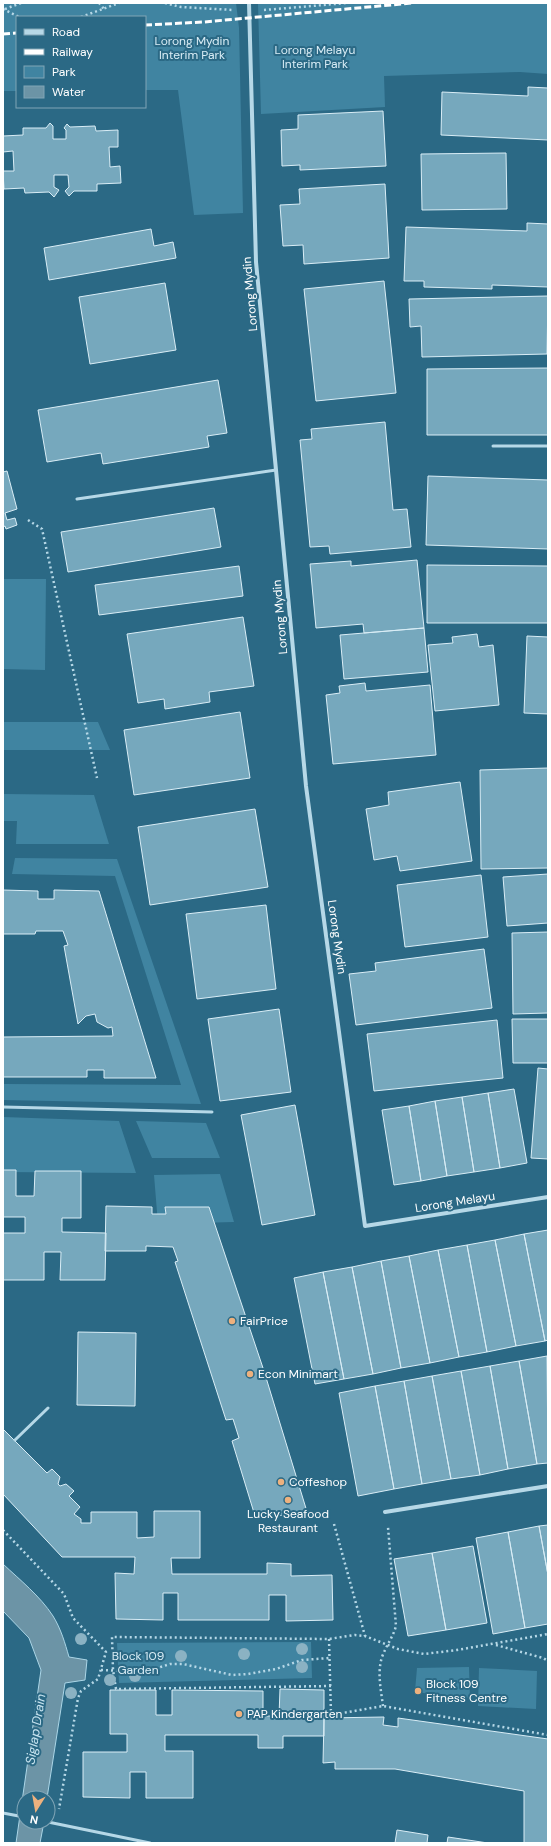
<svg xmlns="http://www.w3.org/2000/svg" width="551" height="1846" viewBox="0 0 551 1846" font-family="'DM Sans',sans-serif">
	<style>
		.green { fill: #4084a1 }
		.water { fill: #6c94a6; stroke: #abd6e7 }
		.building { fill: #76a8bd; stroke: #d9edf6 }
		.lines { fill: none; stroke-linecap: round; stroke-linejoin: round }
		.path { stroke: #b6d8e7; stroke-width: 2.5; stroke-dasharray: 2 3; stroke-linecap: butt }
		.service { stroke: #b6d8e7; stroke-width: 3 }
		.minor { stroke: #b6d8e7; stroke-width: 4 }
		.rail { stroke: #fff; stroke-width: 3; stroke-dasharray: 7 3; stroke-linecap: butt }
		.tree { fill: #8bb2c3 }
		.poi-dot { fill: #edb17e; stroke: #2b6985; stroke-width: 1.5 }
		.labels { text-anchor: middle; stroke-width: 4; stroke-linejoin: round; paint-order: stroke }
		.park-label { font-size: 12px; fill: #d9edf6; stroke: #2b6985 }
		.street-label { font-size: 12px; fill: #fff; stroke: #2b6985 }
		.poi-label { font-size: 12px; fill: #fff; stroke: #2b6985; text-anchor: start }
		.water-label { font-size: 13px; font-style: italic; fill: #c8e4f0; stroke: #2b6985 }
	</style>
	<rect width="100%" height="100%" fill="#2b6985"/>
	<path class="green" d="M3,3H236L239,28L243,213L194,215L178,90H145V17H17V91H3Z
		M258,3H548V74L520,72L384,76L385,107L261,114Z
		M3,579H46L45,670L3,669Z
		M3,722H98L110,750H3Z
		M3,794L94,795L109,844H16L17,821H3Z
		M15,858L117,859L201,1104L3,1100V1084L181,1085L115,876L12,874Z
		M3,1117L119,1121L136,1173L3,1172Z
		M136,1121L206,1123L220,1158H152Z
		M220,1174L234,1222L158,1224L154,1175Z
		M311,1642L312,1678L119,1683L117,1643Z
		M469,1667L470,1698L451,1696L448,1704L430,1701L428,1694L415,1691L417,1668Z
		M479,1668L537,1671L536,1709L478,1706Z"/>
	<path class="water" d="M3,1564C20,1580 40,1596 53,1616C61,1629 65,1643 69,1657L87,1660L85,1680L65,1683L47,1798H24V1822H44L40,1843H16L41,1670L29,1638L3,1611Z"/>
	<path class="building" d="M528,87L548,88V140L441,135L442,92L528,96Z
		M383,111L386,166L300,170V165L282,166L281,130L298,129V115Z
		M50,123L53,126V139H66V130L64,128L67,124L70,127L95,126L96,131L118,130V147H109L110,167L120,166L121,183L97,184V191H74L69,196L65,191L69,187L68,175H54V187L59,190L54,197L49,192L25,193L24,188L4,189L3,171H14L13,151L3,152V136L23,135V128H46Z
		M506,153L507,209L422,210L421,154Z
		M385,184L389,258L304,264L303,245L283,246L280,205L300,204L299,189Z
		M527,223L548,224V287L492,285V289L424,287V281H404L406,227L527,231Z
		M151,229L154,246L173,242L176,258L49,280L44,248Z
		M384,281L396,393L316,401L304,289Z
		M165,283L176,350L90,364L79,297Z
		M548,296L547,354L422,357L421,326L410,327L409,299Z
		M548,368V435H427V369Z
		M218,380L227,433L207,436L209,447L103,464L101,453L47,462L38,410Z
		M385,422L393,510L407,509L411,547L330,554L329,546L310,547L300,440L312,439L311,429Z
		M7,471L17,509L5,513L7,520L15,518L17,525L6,529L5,526L3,527V472Z
		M428,476L548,480V549L426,545Z
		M214,508L221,547L68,572L61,532Z
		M417,560L424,628L364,633L363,624L316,628L310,564L351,561V566Z
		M427,565L548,566V623H427Z
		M239,566L243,596L99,615L95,585Z
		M243,617L254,686L209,692L210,702L165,709L164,699L138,703L127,634Z
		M424,628L428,672L344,679L340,635Z
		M477,634L479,647L493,645L499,705L435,711L428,645L453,643L452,637Z
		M527,636L548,637V714L524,713Z
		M365,683L366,691L430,685L436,755L333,764L326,695L340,693L339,686Z
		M240,712L250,778L134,795L124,730Z
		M548,768V868L481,869L480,770Z
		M460,782L472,861L400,871L397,856L374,860L366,809L389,805L388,792Z
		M255,809L268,887L150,905L138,827Z
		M548,874V923L507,926L503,877Z
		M481,875L488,937L405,947L397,885Z
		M3,890L38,891V899H54V890L99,891L156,1078H104V1070H87V1077H3V1037L113,1036L112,1027L108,1028L97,1022L95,1014L86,1016L78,1024L64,946L68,945L63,931H36L35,934H3Z
		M266,905L276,989L197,999L186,914Z
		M548,932V1013L513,1014L512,933Z
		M484,949L492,1008L356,1025L349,974L376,971L375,963Z
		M279,1009L291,1092L220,1101L208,1019Z
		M512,1019H548V1063H513Z
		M497,1020L503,1078L374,1091L367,1034Z
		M538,1068L548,1069V1159L531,1158Z
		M514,1089L527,1163L500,1168L488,1093Z
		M488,1093L500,1168L474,1172L462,1097Z
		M462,1097L474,1172L447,1176L435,1101Z
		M435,1101L447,1176L421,1181L409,1106Z
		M295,1105L315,1215L262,1225L241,1115Z
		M409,1106L421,1181L394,1185L382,1110Z
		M3,1170H16V1196H34L35,1171H81V1218H62V1232L106,1233L105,1280H60L61,1252H44V1280H3V1233H25V1217H3Z
		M106,1206L152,1207V1214H166L165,1207H209L264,1371L308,1515L255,1516L232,1441L239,1438L233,1419L226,1420L175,1262L178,1261L173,1247L146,1246V1251H105Z
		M548,1230V1340L545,1341L524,1234Z
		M524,1234L545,1341L516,1346L495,1240Z
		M495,1240L516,1346L487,1352L467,1245Z
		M467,1245L487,1352L459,1357L438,1250Z
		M438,1250L459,1357L430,1363L409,1256Z
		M409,1256L430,1363L401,1368L381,1261Z
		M381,1261L401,1368L373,1374L352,1267Z
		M352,1267L373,1374L344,1379L323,1272Z
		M323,1272L344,1379L315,1384L294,1278Z
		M78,1332L136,1333L135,1406L77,1405Z
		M547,1356L548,1463L537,1464L519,1361Z
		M519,1361L537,1464L508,1469L490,1366Z
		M490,1366L508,1469L480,1475L461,1371Z
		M461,1371L480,1475L451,1479L432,1376Z
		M432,1376L451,1479L422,1484L404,1381Z
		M404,1381L422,1484L394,1489L375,1386Z
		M375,1386L394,1489L358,1496L339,1393Z
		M3,1429L47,1473L52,1469L60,1477L58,1484L60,1486L66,1484L74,1491L69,1496L80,1507L74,1514L81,1519V1523H91V1512H137V1538L154,1537V1511H200V1558H171L172,1574H267V1563L291,1564V1576L332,1575L333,1620L286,1621V1595H269V1620H178V1593H163V1620L116,1619L115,1573L134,1574L135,1557H62L3,1494Z
		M548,1525V1575L539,1526Z
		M539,1526L548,1575V1624L525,1628L508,1532Z
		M508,1532L525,1628L493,1634L476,1538Z
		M473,1546L487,1623L446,1630L432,1553Z
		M432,1553L446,1630L408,1636L394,1559Z
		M280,1689L324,1690V1736H283V1748H258V1735H165V1751H193V1798H146V1772H130V1798L83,1797V1752H127V1734H110V1690H156V1715H172V1690L263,1691V1716H279Z
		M384,1717L383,1725L398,1727V1718L548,1739V1843H524V1791L395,1769H335V1762L323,1763L324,1718Z
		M397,1830L428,1835L427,1843H395Z
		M448,1837L488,1843H447Z"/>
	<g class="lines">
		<path class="path" d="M99,3L104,9
			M165,3L181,7L233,10
			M3,9L19,17
			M5,9L21,3
			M264,10L347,3
			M81,17L119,3
			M28,520L42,529L97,778
			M334,1524L365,1636
			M3,1530L64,1594L73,1618L106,1652L98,1679L81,1691L78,1698L59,1809
			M329,1639L331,1715L383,1706L548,1735
			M496,1645L543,1658L548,1661
			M101,1670L145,1672L170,1664H183L232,1675L248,1674L276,1669L302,1660L330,1658
			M331,1686L116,1689L113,1670L112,1637L329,1639L355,1635L365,1636L398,1649L424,1654L457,1650L548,1634
			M383,1706C381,1690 377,1673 382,1657C386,1646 393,1637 396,1626L388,1527"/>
		<path class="service" d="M493,446H548
			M77,499L276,470
			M3,1107L212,1112
			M15,1440L48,1408
			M3,1813L24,1817
			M48,1822L150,1843"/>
		<path class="minor" d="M249,3L256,262L276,470L306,786L365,1226L548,1197
			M385,1512L548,1486"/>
		<path class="rail" d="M145,25L204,22L412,3
			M3,34L17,33"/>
	</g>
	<g class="tree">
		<circle cx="81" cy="1639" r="6"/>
		<circle cx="302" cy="1649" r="6"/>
		<circle cx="244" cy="1654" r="6"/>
		<circle cx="181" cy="1656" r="6"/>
		<circle cx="302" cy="1667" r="6"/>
		<circle cx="135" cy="1676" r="6"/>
		<circle cx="110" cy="1680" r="6"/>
		<circle cx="71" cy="1693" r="6"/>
	</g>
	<g class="poi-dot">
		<circle cx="232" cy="1321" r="4"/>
		<circle cx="250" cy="1374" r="4"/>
		<circle cx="281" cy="1482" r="4"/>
		<circle cx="288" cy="1500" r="4"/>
		<circle cx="418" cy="1691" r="4"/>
		<circle cx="239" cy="1714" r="4"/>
	</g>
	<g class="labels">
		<g class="park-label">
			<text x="192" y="45">Lorong Mydin<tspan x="192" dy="14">Interim Park</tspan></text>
			<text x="315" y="54">Lorong Melayu<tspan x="315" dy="14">Interim Park</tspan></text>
			<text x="138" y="1660">Block 109<tspan x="138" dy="14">Garden</tspan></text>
		</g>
		<g class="street-label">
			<text transform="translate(250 294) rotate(-95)" y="4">Lorong Mydin</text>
			<text transform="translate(280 617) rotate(-95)" y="4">Lorong Mydin</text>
			<text transform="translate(337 937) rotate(82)" y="4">Lorong Mydin</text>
			<text transform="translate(455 1202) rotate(-9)" y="4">Lorong Melayu</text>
		</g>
		<g class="poi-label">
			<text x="240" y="1325">FairPrice</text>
			<text x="258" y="1378">Econ Minimart</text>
			<text x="289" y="1486">Coffeshop</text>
			<text x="288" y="1518" text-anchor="middle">Lucky Seafood<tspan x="288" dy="14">Restaurant</tspan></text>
			<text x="426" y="1688">Block 109<tspan x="426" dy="14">Fitness Centre</tspan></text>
			<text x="247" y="1718">PAP Kindergarten</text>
		</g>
		<g class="water-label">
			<text transform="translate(35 1729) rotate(-81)" y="5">Siglap Drain</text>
		</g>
	</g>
	<rect width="551" height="1846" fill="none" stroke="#ffffff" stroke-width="8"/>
	<rect x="16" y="16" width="130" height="92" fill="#2b6985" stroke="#80a5b6"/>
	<rect x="24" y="29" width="20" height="6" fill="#b6d8e7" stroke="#80a5b6"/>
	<text x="52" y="36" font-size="12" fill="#ffffff">Road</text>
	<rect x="24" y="49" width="20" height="6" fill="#ffffff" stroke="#80a5b6"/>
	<text x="52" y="56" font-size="12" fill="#ffffff">Railway</text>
	<rect x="24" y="66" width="20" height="12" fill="#4084a1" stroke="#80a5b6"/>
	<text x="52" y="76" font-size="12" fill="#ffffff">Park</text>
	<rect x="24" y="86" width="20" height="12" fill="#6c94a6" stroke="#80a5b6"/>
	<text x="52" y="96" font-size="12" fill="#ffffff">Water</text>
	<g transform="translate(36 1810) rotate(191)"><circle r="19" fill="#2b6985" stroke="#80a5b6"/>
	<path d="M0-3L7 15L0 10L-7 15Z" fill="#edb17e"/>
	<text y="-6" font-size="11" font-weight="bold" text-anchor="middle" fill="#ffffff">N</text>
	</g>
</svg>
